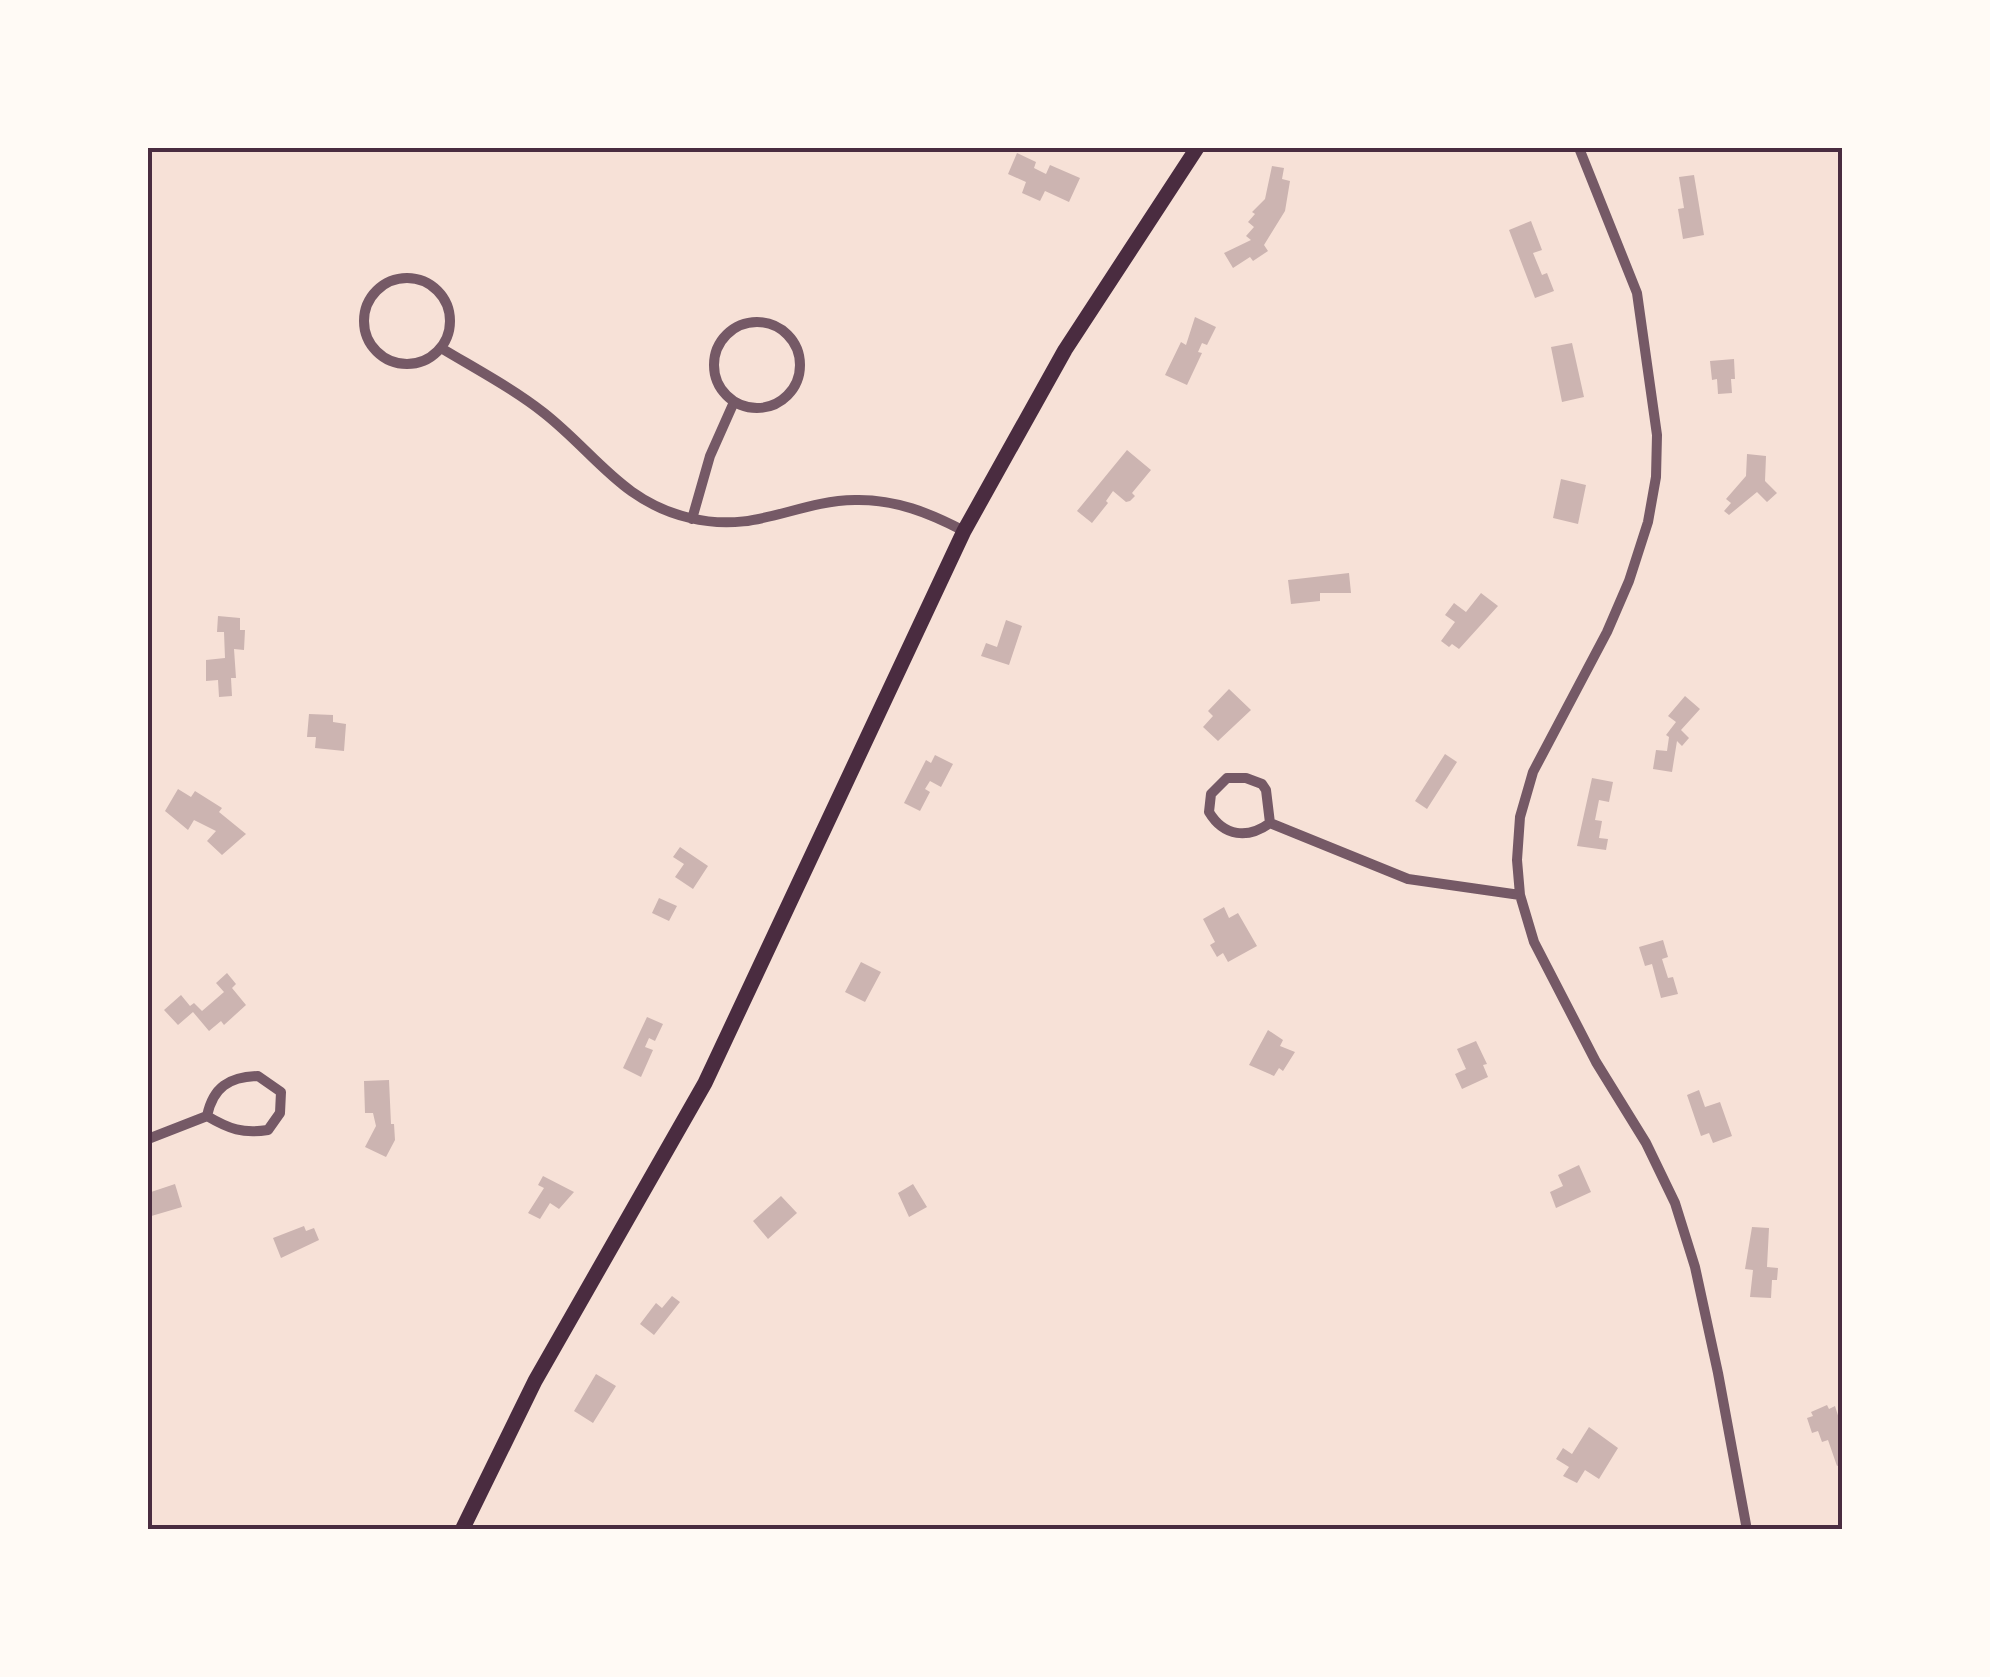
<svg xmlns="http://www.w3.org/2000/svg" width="1990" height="1677" viewBox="0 0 1990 1677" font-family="Poppins,sans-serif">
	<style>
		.building { fill: #ccb4b1 }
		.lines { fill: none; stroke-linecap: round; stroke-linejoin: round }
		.minor { stroke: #755966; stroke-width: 10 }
		.secondary { stroke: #4a2c40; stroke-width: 15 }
		.neatline { fill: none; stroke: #4a2c40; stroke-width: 4 }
	</style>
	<rect width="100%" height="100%" fill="#f7e1d7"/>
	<path class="building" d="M1017,153L1036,162L1034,168L1046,174L1050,165L1080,178L1069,202L1045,191L1040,201L1022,193L1026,182L1008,174Z
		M1272,166L1284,168L1282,179L1290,181L1285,211L1264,245L1268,251L1253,261L1250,257L1233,268L1224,253L1251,240L1246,236L1254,227L1248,222L1255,214L1252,212L1265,199Z
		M1694,175L1704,235L1683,239L1678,209L1684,208L1679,177Z
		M1531,221L1542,250L1533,253L1542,275L1547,273L1554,291L1535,298L1509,230Z
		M1195,317L1216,327L1207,345L1202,343L1198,352L1202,353L1187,385L1165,375L1181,342L1186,345Z
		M1572,343L1584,397L1562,402L1551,347Z
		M1734,359L1735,379H1731L1732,393L1718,394L1717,379L1712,380L1710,361Z
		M1127,450L1151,470L1132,493L1135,496L1130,501L1126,502L1113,491L1106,501L1108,503L1092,523L1077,511Z
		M1747,454L1766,456L1765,481L1777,493L1767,502L1757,492L1729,515L1724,511L1731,503L1726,499L1746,476Z
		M1561,479L1586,485L1578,524L1553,518Z
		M1349,573L1351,593H1320V601L1291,604L1288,580Z
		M1481,593L1498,606L1459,649L1452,644L1449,647L1441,641L1455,622L1445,615L1454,603L1466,612Z
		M218,616L240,618V630H245L244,650L234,649L236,678H231L232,696L219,697L218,680L206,681V660L225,658L224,632H217Z
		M1006,620L1022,626L1009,665L981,656L986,643L997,647Z
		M1229,689L1251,710L1218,741L1203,727L1213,716L1208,711Z
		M1685,696L1700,709L1681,730L1689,738L1682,746L1677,741L1672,772L1653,769L1656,750L1667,751L1669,737L1666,735L1676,722L1668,716Z
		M309,714L333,715V722L346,724L344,751L315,748L316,737H307Z
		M1445,754L1457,762L1427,809L1415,801Z
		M935,755L953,764L941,787L930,781L925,789L930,792L920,811L904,803L926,760L931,763Z
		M1592,778L1613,782L1609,802L1599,800L1595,820L1602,821L1599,838L1608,839L1606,850L1577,846Z
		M178,789L191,797L195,791L222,808L219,812L246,834L222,855L207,841L216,831L194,820L188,830L165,811Z
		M680,847L708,866L693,889L675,877L684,864L673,857Z
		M659,898L677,906L669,921L652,913Z
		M1224,907L1229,918L1238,913L1257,946L1228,962L1223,953L1217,957L1210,945L1215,942L1203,919Z
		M1663,940L1668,957L1662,959L1668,978L1673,977L1678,994L1661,998L1652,964L1645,966L1639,947Z
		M861,962L881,972L865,1002L845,992Z
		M227,973L236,984L232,988L246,1005L224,1025L221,1021L209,1031L193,1012L178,1025L164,1010L181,995L190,1006L194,1003L202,1011L224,992L216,983Z
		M647,1017L663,1024L655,1041L649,1038L645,1047L653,1050L641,1077L623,1068Z
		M1268,1030L1283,1040L1280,1046L1295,1052L1283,1071L1279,1068L1274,1076L1249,1065Z
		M1476,1041L1487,1064L1483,1065L1488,1077L1462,1089L1455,1074L1466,1069L1457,1049Z
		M389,1080L391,1124H394L395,1140L386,1157L365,1147L376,1126L373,1113H365L364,1081Z
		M1699,1090L1705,1107L1720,1102L1732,1136L1713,1143L1709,1133L1701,1136L1687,1095Z
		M1579,1165L1591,1192L1556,1208L1550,1192L1563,1186L1558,1175Z
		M543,1176L574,1192L559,1209L550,1203L540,1219L528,1213L544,1188L538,1185Z
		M175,1184L182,1207L148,1217V1193Z
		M913,1184L927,1207L909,1217L898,1193Z
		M781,1196L797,1213L768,1239L753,1221Z
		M304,1226L306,1231L314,1228L319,1240L281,1258L273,1238Z
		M1752,1227L1769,1228L1767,1267L1778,1268L1777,1280H1772L1771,1298L1750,1297L1753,1270L1745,1269Z
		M672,1296L680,1302L654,1335L640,1324L656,1303L662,1308Z
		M596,1374L616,1386L593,1423L574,1411Z
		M1827,1405L1829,1409L1835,1406L1842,1428V1464L1837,1466L1828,1440L1822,1442L1818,1431L1812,1433L1807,1418L1813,1416L1811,1412Z
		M1589,1427L1618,1448L1599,1479L1585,1470L1577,1483L1563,1476L1569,1467L1556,1459L1563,1448L1572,1454Z"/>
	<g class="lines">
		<path class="minor" d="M1579,148L1637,293L1657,435L1656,477L1648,522L1629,581L1607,632L1533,772L1520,817L1517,860L1520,895L1534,942L1596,1062L1646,1143L1675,1203L1695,1267L1718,1373L1747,1530
			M364 321a43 43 0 1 1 86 0a43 43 0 1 1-86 0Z
			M714 365a43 43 0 1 1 86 0a43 43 0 1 1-86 0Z
			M441,348C476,369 512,388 544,413C596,454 622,502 690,518C757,534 794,501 855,500C895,499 930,513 964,531
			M692,519L710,456L734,402
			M1270,823C1248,839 1224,837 1209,812L1211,794L1227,778H1246L1262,784L1266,790L1270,823L1408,879L1520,895
			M258,1076L281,1092L280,1113L268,1130C243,1134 229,1129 207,1116C213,1087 229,1077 258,1076Z
			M148,1139L207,1116"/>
		<path class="secondary" d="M462,1530L535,1381L705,1083L964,531L1065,350L1197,148"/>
	</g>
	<rect width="1990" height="1677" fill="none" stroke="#fffaf5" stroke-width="300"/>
	<rect x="150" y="150" width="1690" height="1377" class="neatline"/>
</svg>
